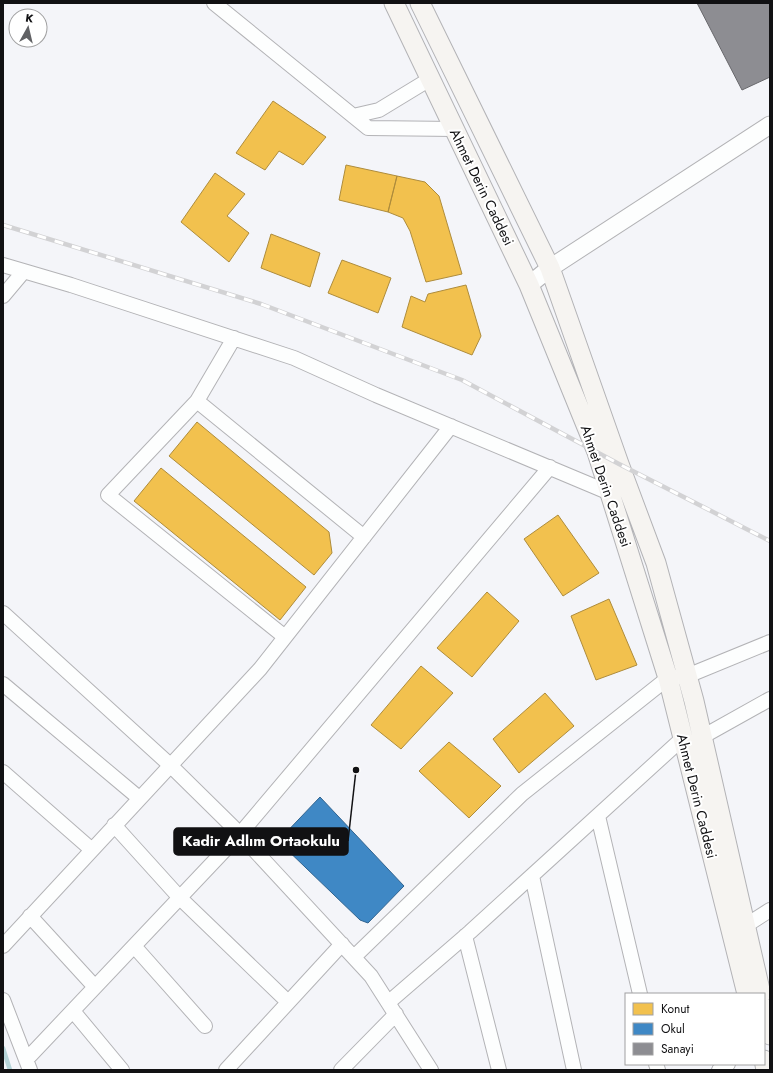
<svg xmlns="http://www.w3.org/2000/svg" width="773" height="1073" viewBox="0 0 773 1073" font-family="Jost,sans-serif">
	<style>
		.homes { fill: #f2c14e; stroke: #ae8c3c }
		.schools { fill: #3f88c5; stroke: #316490 }
		.industry { fill: #8d8d92; stroke: #68686c }
		.lines { fill: none; stroke-linecap: round; stroke-linejoin: round }
		.stream { stroke: #b6d4d8; stroke-width: 4.5 }
		.minor-casing { stroke: #b3b3b6; stroke-width: 16 }
		.tertiary-casing { stroke: #b3b3b6; stroke-width: 19 }
		.secondary-casing { stroke: #b3b3b6; stroke-width: 21 }
		.minor { stroke: #fdfefe; stroke-width: 14 }
		.tertiary { stroke: #fdfefe; stroke-width: 17 }
		.secondary { stroke: #f6f4f1; stroke-width: 19 }
		.rail-casing { stroke: #d2d2d4; stroke-width: 4.5 }
		.rail { stroke: #fff; stroke-width: 3; stroke-dasharray: 9; stroke-linecap: butt }
		.labels { text-anchor: middle; stroke-width: 4; stroke-linejoin: round; paint-order: stroke }
		.street-label { font-size: 14px; fill: #111113; stroke: #fff }
		.leader { fill: none; stroke: #111113; stroke-width: 1.5 }
		.callout-dot { fill: #111113; stroke: #fff; stroke-width: 1.5 }
		.callout { fill: #111113; stroke: #111113; stroke-width: 1.5 }
		.callout-label { font-size: 15px; text-anchor: middle; font-weight: bold; fill: #fff }
	</style>
	<rect width="100%" height="100%" fill="#f4f5f9"/>
	<path class="homes" d="M273,101L326,137L303,165L279,151L265,170L236,153Z
		M346,165L397,176L388,212L339,200Z
		M215,173L245,194L227,216L249,233L229,262L181,222Z
		M397,176L425,182L439,196L462,274L426,282L410,231L403,218L388,212Z
		M271,234L320,253L310,287L261,268Z
		M342,260L391,278L378,313L328,293Z
		M466,285L481,336L472,355L402,327L411,296L425,302L428,294Z
		M197,422L329,532L332,553L314,575L169,456Z
		M161,468L306,587L280,620L134,501Z
		M558,515L599,573L563,596L524,539Z
		M487,592L519,621L472,677L437,648Z
		M609,599L637,665L596,680L571,616Z
		M421,666L453,693L401,749L371,725Z
		M545,693L574,726L519,773L493,739Z
		M449,742L501,786L469,818L419,771Z"/>
	<path class="schools" d="M320,797L404,886L368,923L360,920L278,841Z"/>
	<path class="industry" d="M697,3H770V77L742,90Z"/>
	<g class="lines">
		<path class="stream" d="M3,1048L10,1070"/>
		<defs>
			<path id="minor" d="M214,3L368,128L455,129
				M353,116L379,110L430,79
				M3,265L71,285L294,358L376,395L610,493
				M3,296L24,271
				M234,338L197,401L108,495L285,637
				M197,401L364,537
				M3,613L170,765L233,827L371,976L431,1070
				M3,684L139,798
				M702,737L770,699
				M3,772L92,850
				M598,816L640,994
				M114,825L180,898L288,1002
				M532,876L574,1070
				M30,916L95,987
				M745,926L770,910
				M465,936L499,1070
				M3,946L260,669L451,426
				M134,946L205,1026
				M354,957L522,794L668,678L687,676L770,642
				M3,1000L30,1070
				M389,1002L470,932L683,738
				M73,1011L122,1070
				M26,1060L240,834L550,467
				M656,1064L658,1070
				M226,1070L342,944
				M341,1070L396,1014
				M719,1070L728,1064"/>
			<path id="tertiary" d="M529,285L550,268L770,125"/>
			<path id="secondary" d="M394,3L529,285L597,452L668,678L747,994
				M420,3L550,268L619,464L656,563L694,701L761,994
				M764,1008L770,1035
				M764,1060L766,1070"/>
		</defs>
		<use href="#minor" class="minor-casing"/>
		<use href="#tertiary" class="tertiary-casing"/>
		<use href="#secondary" class="secondary-casing"/>
		<use href="#minor" class="minor"/>
		<use href="#tertiary" class="tertiary"/>
		<use href="#secondary" class="secondary"/>
		<defs>
			<path id="rail" d="M3,225L261,304L462,380L619,464L770,541"/>
		</defs>
		<use href="#rail" class="rail-casing"/>
		<use href="#rail" class="rail"/>
	</g>
	<g class="labels">
		<g class="street-label">
			<text transform="translate(482 187) rotate(64)" y="5">Ahmet Derin Caddesi</text>
			<text transform="translate(606 486) rotate(71)" y="5">Ahmet Derin Caddesi</text>
			<text transform="translate(697 796) rotate(76)" y="5">Ahmet Derin Caddesi</text>
		</g>
	</g>
	<path class="leader" d="M356 770L348 841"/>
	<circle class="callout-dot" cx="356" cy="770" r="4"/>
	<rect class="callout" x="174" y="828" width="174" height="27" rx="4"/>
	<g class="callout-label">
		<text x="261" y="846">Kadir Adlım Ortaokulu</text>
	</g>
	<rect width="773" height="1073" fill="none" stroke="#111113" stroke-width="8"/>
	<rect x="625" y="993" width="140" height="72" fill="#ffffff" stroke="#a0a0a1"/>
	<rect x="633" y="1003" width="20" height="12" fill="#f2c14e" stroke="#a0a0a1"/>
	<text x="661" y="1013" font-size="12" fill="#111113">Konut</text>
	<rect x="633" y="1023" width="20" height="12" fill="#3f88c5" stroke="#a0a0a1"/>
	<text x="661" y="1033" font-size="12" fill="#111113">Okul</text>
	<rect x="633" y="1043" width="20" height="12" fill="#8d8d92" stroke="#a0a0a1"/>
	<text x="661" y="1053" font-size="12" fill="#111113">Sanayi</text>
	<g transform="translate(28 28) rotate(8)"><circle r="19" fill="#ffffff" stroke="#a0a0a1"/>
	<path d="M0-3L7 15L0 10L-7 15Z" fill="#606164"/>
	<text y="-6" font-size="11" font-weight="bold" text-anchor="middle" fill="#111113">K</text>
	</g>
</svg>
